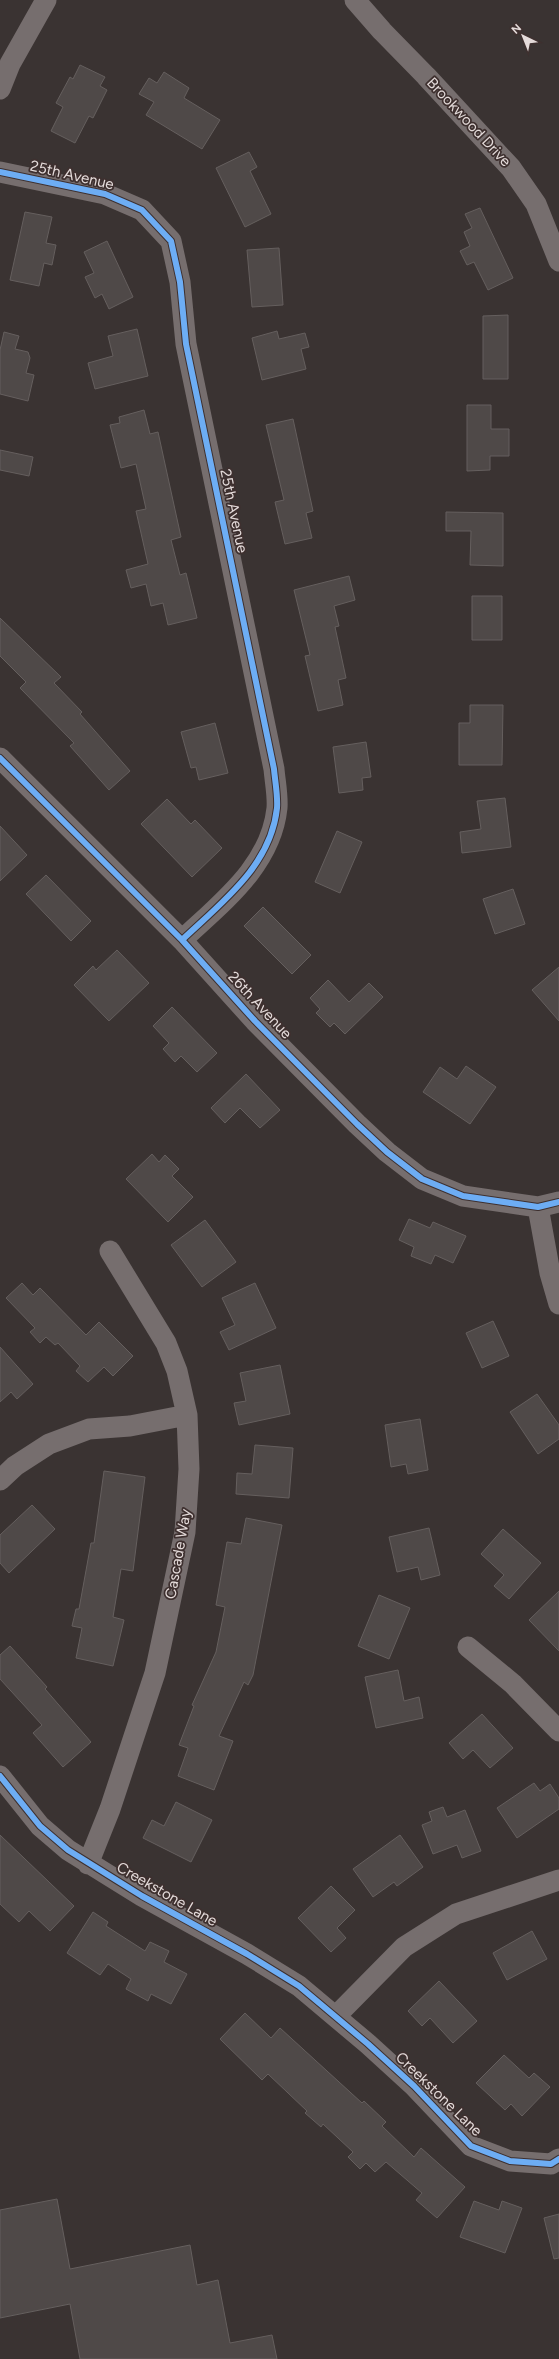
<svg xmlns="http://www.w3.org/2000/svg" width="559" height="2359" viewBox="0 0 559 2359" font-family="Figtree,sans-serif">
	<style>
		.building { fill: #4f4948; stroke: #655f5e }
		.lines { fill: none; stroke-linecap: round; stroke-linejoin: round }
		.minor { stroke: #766e6e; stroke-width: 21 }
		.cycleway-casing { stroke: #3e302f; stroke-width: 8 }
		.cycleway { stroke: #6dadf4; stroke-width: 6 }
		.labels { text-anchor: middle; stroke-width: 3.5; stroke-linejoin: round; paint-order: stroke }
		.street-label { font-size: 15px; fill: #e4dbda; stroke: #3e302f }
	</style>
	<rect width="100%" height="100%" fill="#3a3332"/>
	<path class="building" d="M80,65L105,77L100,86L107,90L93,118L89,116L75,143L51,131L63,107L56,103L70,77L73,79Z
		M164,72L189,88L184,98L220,120L202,149L146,115L154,102L139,94L149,78L157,83Z
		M249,152L257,167L250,171L271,214L245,227L216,168Z
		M480,208L513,278L488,290L474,262L467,265L460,251L470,246L464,232L472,228L465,214Z
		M25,212L52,217L46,243L56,245L52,265L44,263L39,286L10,280Z
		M107,241L133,297L109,309L102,294L95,298L85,277L94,273L84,252Z
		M279,248L283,305L252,307L247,250Z
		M508,315V379H483V316Z
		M137,329L148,376L95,389L88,363L113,356L108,336Z
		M277,331L279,339L305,333L309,347L301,349L306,369L262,380L252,338Z
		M4,332L19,336L15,349L28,352L30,358L26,373L34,375L28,401L0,394V350Z
		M467,405H491V429H509V456H490V470L467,471Z
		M144,410L150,434L158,432L181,537L171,540L180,575L186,573L197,618L168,625L163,603L151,606L146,584L131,588L126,570L148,564L136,511L146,509L136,464L121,468L110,425L120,423L119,417Z
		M293,419L313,511L306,513L312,538L285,544L275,502L284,500L266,425Z
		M0,450L33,457L29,476L0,470Z
		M446,512L503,513V566L470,565L471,531H446Z
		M349,576L355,600L334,606L339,626L335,627L346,678L338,680L343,705L318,711L305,656L310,655L294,590Z
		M472,596H502V640H472Z
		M0,618L61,677L54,683L82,712L80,714L130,771L109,790L70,746L74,743L20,688L26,682L0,656Z
		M470,705H503L502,765H459V723H470Z
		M215,723L228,773L199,780L196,767L191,768L181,732Z
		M366,742L371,777L362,778L363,790L339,793L333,747Z
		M505,798L511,847L462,853L460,832L481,829L477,801Z
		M167,799L191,824L195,820L222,848L192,877L141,824Z
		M0,826L27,855L0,881Z
		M337,831L362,842L340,893L315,882Z
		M46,875L91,921L71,941L26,894Z
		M513,889L525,924L495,934L483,899Z
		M263,907L311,955L292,974L244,926Z
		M117,950L149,983L109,1021L74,985L93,966L96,970Z
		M559,967V1021L532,990Z
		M328,980L349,1002L369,983L383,997L345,1034L334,1023L330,1027L316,1013L320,1009L310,998Z
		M172,1007L217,1053L197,1072L181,1056L175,1062L163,1049L169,1043L153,1026Z
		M466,1066L496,1087L470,1124L423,1092L440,1067L457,1079Z
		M246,1074L280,1110L260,1128L240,1108L225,1123L211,1108Z
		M152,1154L159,1162L165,1155L179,1169L172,1176L193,1197L168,1222L126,1179Z
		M409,1219L430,1228L433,1222L466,1236L453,1263L435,1255L431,1264L411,1256L414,1247L399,1240Z
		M205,1220L236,1262L202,1287L171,1245Z
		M22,1283L33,1295L40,1288L86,1335L99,1322L133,1356L113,1376L104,1367L88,1382L76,1371L80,1366L58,1343L55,1345L46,1337L40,1343L30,1332L35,1328L6,1298Z
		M255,1283L276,1328L229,1350L220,1332L235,1325L222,1298Z
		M493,1321L509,1356L482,1368L466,1333Z
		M0,1347L33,1384L17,1399L11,1392L0,1402Z
		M280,1365L290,1414L239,1425L234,1403L246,1401L240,1373Z
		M537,1394L559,1425V1439L538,1454L510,1412Z
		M420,1419L428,1470L408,1474L406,1464L391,1467L385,1425Z
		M255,1445L293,1448L289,1498L236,1494L237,1473L252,1474Z
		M104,1471L145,1477L133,1571L121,1569L113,1617L124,1620L113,1666L76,1658L82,1628L72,1626L76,1609H79L91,1543H94Z
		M32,1505L55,1529L9,1573L0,1563V1535Z
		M246,1518L282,1525L253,1675L248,1685L244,1682L219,1736L233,1741L214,1790L178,1776L188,1748L179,1745L194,1706L192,1705L216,1652L225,1607L216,1605L227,1542L241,1544Z
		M429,1528L440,1575L421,1580L418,1567L397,1572L389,1537Z
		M503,1529L541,1563L509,1599L494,1586L504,1575L481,1554Z
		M559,1591V1651L529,1620Z
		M379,1595L410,1608L389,1659L358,1646Z
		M10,1646L47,1687L45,1689L91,1742L63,1767L33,1733L42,1725L0,1679V1655Z
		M398,1670L404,1701L419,1697L423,1718L376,1728L365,1677Z
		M482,1714L513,1748L490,1768L473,1750L463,1759L449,1743Z
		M534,1783L540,1791L550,1784L559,1798V1809L517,1838L497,1808Z
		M176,1802L212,1820L191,1862L143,1838L152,1820L164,1826Z
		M443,1807L447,1817L465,1810L481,1851L462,1858L457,1845L433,1854L422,1825L432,1821L429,1812Z
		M0,1835L74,1906L50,1931L29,1911L19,1922L0,1904Z
		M400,1835L423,1867L397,1886L394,1882L373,1897L353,1869Z
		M331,1886L355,1910L337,1928L346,1938L331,1952L298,1918Z
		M93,1912L108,1922L106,1926L145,1951L150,1942L169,1951L164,1962L187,1974L171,2004L151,1994L148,2001L126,1989L131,1979L108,1964L100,1975L67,1953Z
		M532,1931L547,1959L507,1980L493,1953Z
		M439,1981L477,2021L453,2043L430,2018L422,2026L408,2011Z
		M245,2013L271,2038L280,2028L362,2103L364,2101L386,2122L382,2126L414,2157L421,2148L465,2187L437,2218L416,2200L422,2193L386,2162L375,2172L366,2163L360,2169L348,2157L353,2152L323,2124L321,2127L305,2113L307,2111L268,2074L262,2080L220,2039Z
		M504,2055L529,2078L534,2073L550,2087L522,2116L511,2104L505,2110L476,2083Z
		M57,2199L70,2269L190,2245L197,2285L218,2280L230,2343L272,2335L277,2359H80L70,2304L0,2318V2210Z
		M474,2201L499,2210L502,2201L522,2208L505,2253L460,2237Z
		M559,2214V2258L554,2259L544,2218Z"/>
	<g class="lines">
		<path class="minor" d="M355,0L382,31L426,76L511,168L536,204L559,261
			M0,89L10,64L46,0
			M0,172L105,194L142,210L171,241L180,282L186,344L274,769C275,781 278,796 277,808C271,866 221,903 182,940
			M0,758L182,940L255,1021L357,1124L387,1152L422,1179L463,1196L538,1207L559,1202
			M538,1207L550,1273L559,1304
			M0,1480L15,1466L49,1444L89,1429L130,1426L187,1415
			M468,1647L513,1684L559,1731
			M0,1776L40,1826L68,1850L142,1896L247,1954L299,1986L368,2044L414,2086L471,2146L510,2161L551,2164L559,2159
			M88,1864L110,1809L155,1673L185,1532L189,1469L187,1415L177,1371L166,1343L110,1251
			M336,2016L404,1947L456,1914L559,1880"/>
		<defs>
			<path id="cycleway" d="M0,172L105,194L142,210L171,241L180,282L186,344L274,769C275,781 278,796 277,808C271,866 221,903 182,940
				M0,758L182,940L255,1021L357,1124L387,1152L422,1179L463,1196L538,1207L559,1202
				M0,1776L40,1826L68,1850L142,1896L247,1954L299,1986L368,2044L414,2086L471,2146L510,2161L551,2164L559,2159"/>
		</defs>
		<use href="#cycleway" class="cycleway-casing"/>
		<use href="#cycleway" class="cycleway"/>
	</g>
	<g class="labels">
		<g class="street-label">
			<text transform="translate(469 122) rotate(47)" y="5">Brookwood Drive</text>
			<text transform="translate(72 175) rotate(13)" y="5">25th Avenue</text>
			<text transform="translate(234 511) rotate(78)" y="5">25th Avenue</text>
			<text transform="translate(260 1005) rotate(47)" y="5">26th Avenue</text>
			<text transform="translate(178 1554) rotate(-80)" y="5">Cascade Way</text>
			<text transform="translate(167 1894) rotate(30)" y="5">Creekstone Lane</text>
			<text transform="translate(439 2094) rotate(44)" y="5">Creekstone Lane</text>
		</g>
	</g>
	<g transform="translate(523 36) rotate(317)" stroke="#3e302f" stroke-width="3" paint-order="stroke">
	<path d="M0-3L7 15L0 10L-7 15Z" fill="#e4dbda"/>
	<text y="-6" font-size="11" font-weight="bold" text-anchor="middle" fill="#e4dbda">N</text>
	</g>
</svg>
